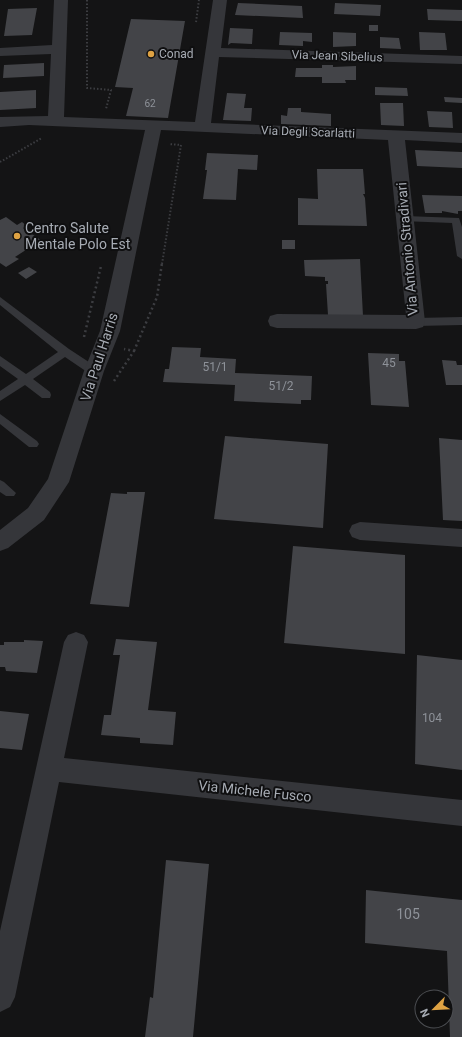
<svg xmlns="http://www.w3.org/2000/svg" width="462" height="1037" viewBox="0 0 462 1037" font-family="Roboto,sans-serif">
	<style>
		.building { fill: #434448 }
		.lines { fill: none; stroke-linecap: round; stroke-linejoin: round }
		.path-far1 { stroke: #3c3d41; stroke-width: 2; stroke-dasharray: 1.5 2; stroke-linecap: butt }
		.path { stroke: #3c3d41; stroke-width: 2.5; stroke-dasharray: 2 3; stroke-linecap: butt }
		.lane { fill: #35363a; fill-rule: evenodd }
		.street { fill: #35363a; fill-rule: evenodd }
		.poi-dot { fill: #dea243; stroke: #0f0f10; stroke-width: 1.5 }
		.labels { text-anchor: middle; stroke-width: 4; stroke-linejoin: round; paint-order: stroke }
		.far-number-label { font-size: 10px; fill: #8e9299 }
		.far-poi-label { font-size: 12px; fill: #a7acb4; stroke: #0f0f10; text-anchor: start }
		.far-street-label { font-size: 12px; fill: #a7acb4; stroke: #0f0f10 }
		.number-label { font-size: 12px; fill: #8e9299 }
		.poi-label { font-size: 14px; fill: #a7acb4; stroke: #0f0f10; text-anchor: start }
		.street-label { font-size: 14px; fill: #a7acb4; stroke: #0f0f10 }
		.near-number-label { font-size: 14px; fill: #8e9299 }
	</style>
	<rect width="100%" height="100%" fill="#141415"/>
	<path class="building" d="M238,3L302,6L303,18L235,15Z
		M335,3L381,5L380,16L334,14Z
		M37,8L32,35L4,36L8,9Z
		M427,9L462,10V21L428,20Z
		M131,19L185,21L168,118L126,116L133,88L115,87Z
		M369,25H378V31H369Z
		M230,28L253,29L252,44L231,43L228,45Z
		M280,32L312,33V42L303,41V46L279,45Z
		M333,32L356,33V46L333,47Z
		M419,32L445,33L447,50H420Z
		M380,37L399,38L401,49L380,48Z
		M44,63V76L3,78L4,65Z
		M322,65H333V67L356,66V80H345L346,83H322V77H295L296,68H322Z
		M375,87L407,88L408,96L375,95Z
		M36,90V108L0,110V92Z
		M227,93L246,94L244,108H252L251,121L223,120Z
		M444,97L462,98V103L445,102Z
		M380,103H403L404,126L381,125Z
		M288,108H301V112L331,114V126L281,124V115L287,116Z
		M427,111L452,112L453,128L429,127Z
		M415,150L462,152V168L417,166Z
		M207,153L258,155L257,170L238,169L236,200L203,199L207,170H205Z
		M317,169H363L365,194H363L365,198L367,226L298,225V198L318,199Z
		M422,195L462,196V211H458V214L442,211V213H425Z
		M6,217L17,225L22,222L27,226L23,228L45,243L36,249L32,246L15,257L19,259L6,267L0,263V220Z
		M282,240H295V249H282Z
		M360,259L363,316L328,315L326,284H328V281H325V277L305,276L304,260Z
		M29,267L37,272L26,279L18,273Z
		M172,347L201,348L200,357L236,359L235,373L312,376L311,400H301V404L234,401L235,385L163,382L165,369H169Z
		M368,353L399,354V361H405L409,407L371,405Z
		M442,360L456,361L457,365H462V385H446Z
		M225,436L328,444L323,528L214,519Z
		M439,438L462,440V521L443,520Z
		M127,492H145L129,607L90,604L111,493L127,494Z
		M293,546L405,555V654L284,643Z
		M116,639L157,642L148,710L176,712L173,745L140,743V738L101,735L104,715H111L120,655H113Z
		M24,640L43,641L37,673L6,671L5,667H0V645H4V642H24Z
		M417,655L462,660V770L415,764Z
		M0,711L29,714L22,750L0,748Z
		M166,860L209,864L193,1037H145L150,997L153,998Z
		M366,890L462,900V1037H450L447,951L365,943Z"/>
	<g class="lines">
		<path class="path-far1" d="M87,0V88L111,90L106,109
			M196,22L199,0
			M0,162L42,138
			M162,264L181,145L169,144"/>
		<path class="path" d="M84,337L101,266
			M134,351L157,297L162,263
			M114,381L134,351L124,349"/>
		<path class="lane" d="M405,216L459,218L462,227V259L457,256L452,223L402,221L400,219Z
			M0,297L69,349L98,368L99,371L98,374H90L65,357L33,379L50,392L51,395L50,398H42L25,385L0,401V391L18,379L0,366V356L26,374L58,352L0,305Z
			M462,317V325L416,326L411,322L416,318Z
			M0,414L37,441L39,444L37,447H29L0,424Z
			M0,480L4,482L16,493L14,496H6L0,492Z"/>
		<path class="street" d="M54,0H68L64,117L195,122L213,0H227L221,48L462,56V64L219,57L211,123L462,133V143L405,140L425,322L423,327L416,329L277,328L270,326L268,321L270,316L277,314L406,315L388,140L161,130L120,331L104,371L69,482L44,520L8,548L0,551V530L28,508L48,479L84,371L100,331L145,130L29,125L0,127V117L48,116L51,54L0,56V48L52,45Z
			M360,522L462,529V547L360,540L352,537L349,531L352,525Z
			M76,632L84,635L88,642L64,758L462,800V826L59,782L15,997L10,1007L0,1012V931L64,642L68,635Z"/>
	</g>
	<g class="poi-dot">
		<circle cx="151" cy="54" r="4"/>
		<circle cx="17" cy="236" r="4"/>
	</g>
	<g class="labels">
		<g class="far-number-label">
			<text x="150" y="107">62</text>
		</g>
		<g class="far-poi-label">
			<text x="159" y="58">Conad</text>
		</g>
		<g class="far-street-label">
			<text transform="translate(337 56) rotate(2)" y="4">Via Jean Sibelius</text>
			<text transform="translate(308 132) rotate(2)" y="4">Via Degli Scarlatti</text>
		</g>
		<g class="number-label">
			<text x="389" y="367">45</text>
			<text x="215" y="371">51/1</text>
			<text x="281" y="390">51/2</text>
			<text x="432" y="722">104</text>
		</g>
		<g class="poi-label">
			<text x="25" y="233">Centro Salute<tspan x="25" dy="16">Mentale Polo Est</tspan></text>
		</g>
		<g class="street-label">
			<text transform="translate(407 249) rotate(-95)" y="5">Via Antonio Stradivari</text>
			<text transform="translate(99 357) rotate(-72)" y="5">Via Paul Harris</text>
			<text transform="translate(255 791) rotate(6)" y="5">Via Michele Fusco</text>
		</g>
		<g class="near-number-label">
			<text x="408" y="919">105</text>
		</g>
	</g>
	<g transform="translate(434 1009) rotate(246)"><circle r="19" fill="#0f0f10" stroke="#4c4e52"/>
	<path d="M0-3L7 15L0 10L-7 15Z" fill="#dea243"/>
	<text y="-6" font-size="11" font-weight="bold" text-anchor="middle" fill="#a7acb4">N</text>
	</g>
</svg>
